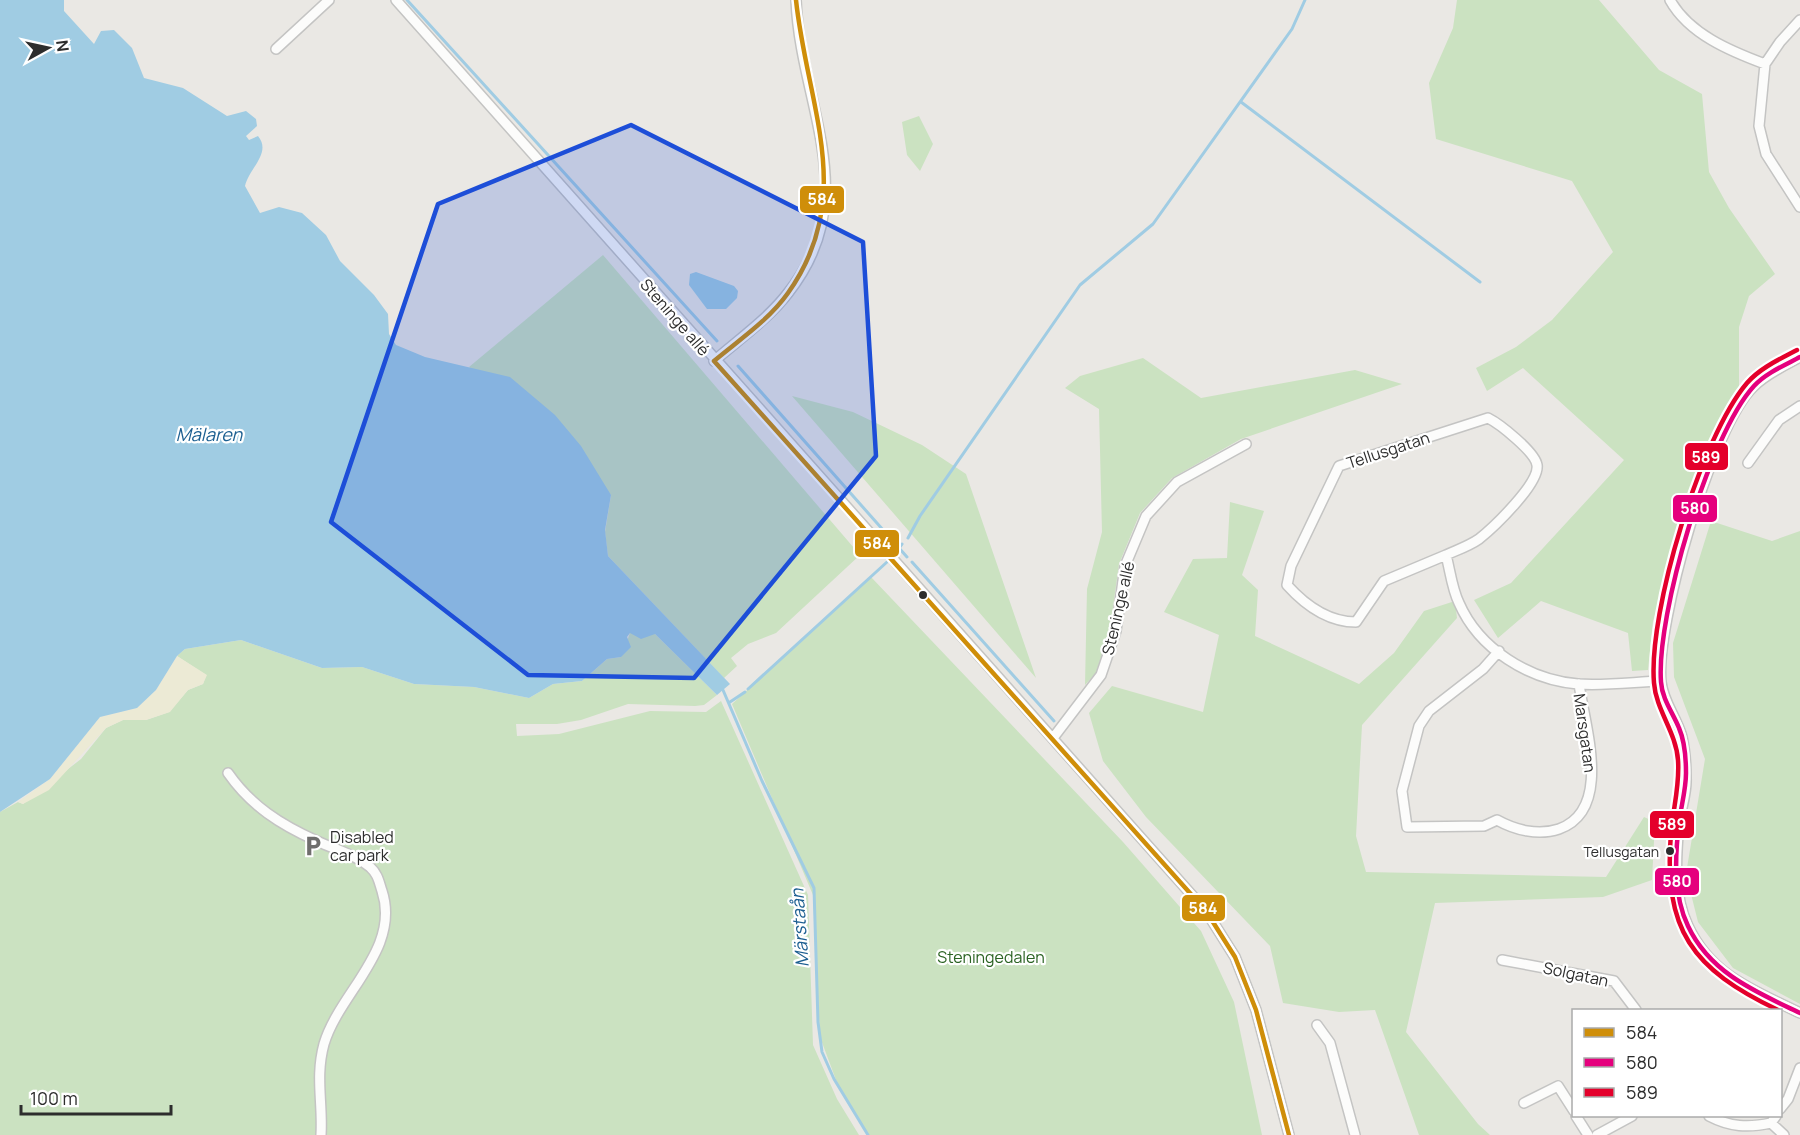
<svg xmlns="http://www.w3.org/2000/svg" width="1800" height="1135" viewBox="0 0 1800 1135" font-family="Manrope,sans-serif">
	<style>
		.green { fill: #cbe2c1 }
		.sand { fill: #ecead5 }
		.water { fill: #a0cce3 }
		.lines { fill: none; stroke-linecap: round; stroke-linejoin: round }
		.stream { stroke: #a0cce3; stroke-width: 3 }
		.minor-casing { stroke: #c4c4c3; stroke-width: 12 }
		.minor { stroke: #fcfcfb; stroke-width: 9 }
		.bus-1-casing { stroke: #fff; stroke-width: 9 }
		.bus-2-casing { stroke: #fff; stroke-width: 9 }
		.bus-3-casing { stroke: #fff; stroke-width: 9 }
		.bus-1 { stroke: #cf8e09; stroke-width: 4.5 }
		.bus-2 { stroke: #e5007d; stroke-width: 4.5 }
		.bus-3 { stroke: #e4002b; stroke-width: 4.5 }
		.marked { fill: #1d4ed8; fill-opacity: 0.2; stroke: #1d4ed8; stroke-width: 4.5; stroke-linejoin: round }
		.bus-dot { fill: #2d2d2d; stroke: #fff; stroke-width: 2 }
		.labels { text-anchor: middle; stroke-width: 4.5; stroke-linejoin: round; paint-order: stroke }
		.bus-label { font-size: 14px; fill: #2d2d2d; stroke: #fff; text-anchor: end }
		.street-label { font-size: 16px; fill: #2d2d2d; stroke: #fff }
		.poi-label { font-size: 16px; fill: #2d2d2d; stroke: #fff; text-anchor: start }
		.park-label { font-size: 16px; fill: #2b6323; stroke: #fff }
		.water-label { font-size: 18px; font-style: italic; fill: #1c5f91; stroke: #fff }
		.line-badge { stroke: #fff; stroke-width: 2 }
		.badge-label { font-size: 16px; text-anchor: middle; font-weight: bold; fill: #fff }
	</style>
	<rect width="100%" height="100%" fill="#eae8e4"/>
	<path class="green" d="M1457,0H1599L1659,70L1702,94L1709,172L1729,208L1775,274L1749,296L1739,327V389L1716,428L1653,621L1648,670L1632,671L1628,633L1541,601L1498,638L1474,600L1511,583L1624,460L1523,368L1487,391L1476,368L1516,347L1552,320L1613,252L1572,181L1436,139L1429,83L1453,28Z
		M919,116L933,144L920,171L907,155L902,122Z
		M603,255L860,555L776,633L748,644L731,658L737,666L724,678L608,556L605,532L611,495L469,367Z
		M1143,358L1201,398L1355,370L1402,384L1241,439L1172,478L1140,513L1119,564L1110,629L1096,673L1085,685L1087,589L1102,532L1099,409L1065,388L1080,376Z
		M792,396L853,412L922,445L966,474L1036,678Z
		M1230,502L1264,511L1242,575L1258,590L1255,636L1359,684L1394,653L1424,611L1455,601L1457,618L1362,725L1356,836L1366,872L1606,877L1644,817L1655,822L1652,880L1603,897L1435,903L1406,1032L1478,1124L1490,1135H1419L1375,1010L1339,1012L1283,1003L1270,946L1146,817L1103,761L1089,713L1112,686L1203,712L1219,635L1164,612L1193,559L1227,558Z
		M1711,521L1772,541L1800,531V1004L1733,968L1698,922L1686,874L1705,759L1674,677L1673,643Z
		M871,577L1123,842L1201,931L1234,1002L1262,1135H868L839,1088L820,1037L813,895L732,704Z
		M630,633L655,634L717,695L704,705L695,706L628,704L581,720L557,724H516L517,736L559,734L650,711L706,712L721,701L808,895L813,1045L837,1099L859,1135H0V812L18,802L23,804L81,759L106,728L123,720H146L169,712L188,690L203,684L206,675L177,656L185,649L241,640L322,668L362,667L414,684L474,687L529,698L553,684L582,681L607,659L621,657Z"/>
	<path class="sand" d="M177,656L207,675L203,684L188,690L170,712L146,720H123L106,728L49,790L23,804L18,802L50,779L100,717L137,708L156,690Z"/>
	<path class="water" d="M0,0H64V11L94,44L101,31L114,30L132,48L144,78L183,88L227,116L246,111L256,119L257,126L246,136L249,140L258,136C272,153 249,168 245,186L260,213L279,207L302,213L326,235L340,261L374,295L388,314L389,334L396,345L425,357L510,377L555,415L581,446L611,495L605,530L608,556L730,684L717,695L655,634L641,639L630,633L627,637L631,647L621,657L607,659L582,681L553,684L529,698L474,687L414,684L362,667L322,668L241,640L185,649L177,656L156,690L137,708L100,717L50,779L0,812Z
		M696,272L734,286L738,291L737,298L726,309H707L689,285L690,274Z"/>
	<g class="lines">
		<path class="stream" d="M407,0L717,341
			M1241,102L1480,282
			M738,366L907,557
			M908,538L920,516L1080,285L1153,224L1292,29L1305,0
			M894,555L902,544
			M912,562L1054,721
			M748,689L887,562
			M723,690L762,781L814,888L818,1022L822,1052L834,1079L868,1135
			M730,702L745,692"/>
		<defs>
			<path id="minor" d="M396,0L1206,911L1235,957L1256,1010L1289,1135
				M1670,0C1689,34 1730,51 1765,64
				M1800,20L1780,42L1765,64L1759,126L1766,154L1800,207
				M276,49L329,0
				M1800,357C1785,365 1766,374 1754,386C1712,424 1655,626 1661,682C1663,702 1677,718 1682,737C1685,750 1686,766 1686,778C1687,793 1681,808 1679,823C1676,856 1673,895 1688,926C1711,976 1754,990 1800,1013
				M714,361C738,340 768,319 788,293C865,196 800,105 796,0
				M1748,463L1779,420L1800,406
				M1446,555L1384,581L1356,622C1329,622 1305,605 1287,585L1291,566L1339,466L1488,418C1500,424 1535,452 1537,465C1540,483 1494,527 1479,539C1469,546 1457,550 1446,555C1450,570 1452,589 1459,603C1479,649 1529,680 1578,684C1605,686 1634,682 1661,681
				M1499,651L1483,669L1429,711L1419,726L1402,791L1407,827L1484,826L1497,820C1515,830 1538,836 1559,829C1613,810 1585,727 1579,684
				M1053,738L1101,675L1116,631L1125,566L1146,516L1177,482L1246,444
				M228,773C251,806 281,825 317,841C336,850 354,854 370,867C378,874 379,882 382,891C401,949 339,993 324,1044C315,1077 323,1103 321,1135
				M1502,960L1614,981L1636,1010
				M1317,1025L1330,1043L1355,1135
				M1524,1103L1558,1086L1574,1111
				M1780,1109L1788,1099L1800,1068
				M1576,1116L1588,1135
				M1709,1116C1730,1127 1748,1128 1771,1123L1776,1116
				M1771,1123L1784,1135
				M1597,1135L1632,1116"/>
		</defs>
		<use href="#minor" class="minor-casing"/>
		<use href="#minor" class="minor"/>
		<defs>
			<path id="bus-1" d="M714,361L1206,911L1235,957L1256,1010L1289,1135
				M714,361C739,340 769,320 788,293C857,196 807,106 796,0"/>
			<path id="bus-2" d="M1800,357C1785,365 1766,373 1754,386C1709,435 1656,615 1661,682C1662,699 1673,713 1679,728C1685,742 1686,758 1686,773C1686,790 1681,806 1679,823C1675,856 1673,895 1688,926C1710,973 1756,992 1800,1013"/>
			<path id="bus-3" d="M1778,1010C1692,969 1663,930 1671,833C1673,808 1680,786 1678,760C1676,732 1656,710 1654,683C1648,612 1701,437 1747,383C1760,368 1780,359 1797,350"/>
		</defs>
		<use href="#bus-1" class="bus-1-casing"/>
		<use href="#bus-2" class="bus-2-casing"/>
		<use href="#bus-3" class="bus-3-casing"/>
		<use href="#bus-1" class="bus-1"/>
		<use href="#bus-2" class="bus-2"/>
		<use href="#bus-3" class="bus-3"/>
	</g>
	<path class="marked" d="M631,125L863,242L876,456L694,678L528,675L331,522L438,204Z"/>
	<defs>
		<symbol id="parking-bare" viewBox="-9 -9 18 18"><path d="M-3.5-5.5H1a3.5 3.5 0 0 1 0 7H-1V5.5H-3.5ZM-1-3.4V-.6H.8a1.4 1.4 0 0 0 0-2.8Z" fill="#6f6e6d" stroke="#fff" stroke-width="2.5" paint-order="stroke"/></symbol>
	</defs>
	<g fill-rule="evenodd">
		<use href="#parking-bare" x="298" y="831" width="30" height="30"/>
	</g>
	<g class="bus-dot">
		<circle cx="923" cy="595" r="5"/>
		<circle cx="1670" cy="851" r="5"/>
	</g>
	<g class="labels">
		<g class="bus-label">
			<text x="1659" y="857">Tellusgatan</text>
		</g>
		<g class="street-label">
			<text transform="translate(675 317) rotate(49)" y="6">Steninge allé</text>
			<text transform="translate(1388 450) rotate(-18)" y="6">Tellusgatan</text>
			<text transform="translate(1118 608) rotate(-77)" y="6">Steninge allé</text>
			<text transform="translate(1585 733) rotate(82)" y="6">Marsgatan</text>
			<text transform="translate(1576 974) rotate(12)" y="6">Solgatan</text>
		</g>
		<g class="poi-label">
			<text x="330" y="843">Disabled<tspan x="330" dy="18">car park</tspan></text>
		</g>
		<g class="park-label">
			<text x="991" y="963">Steningedalen</text>
		</g>
		<g class="water-label">
			<text x="209" y="441">Mälaren</text>
			<text transform="translate(800 928) rotate(-94)" y="6">Märstaån</text>
		</g>
	</g>
	<g class="line-badge">
		<rect x="799" y="185" width="46" height="29" rx="6" fill="#cf8e09"/>
		<rect x="1684" y="442" width="45" height="29" rx="6" fill="#e4002b"/>
		<rect x="1672" y="494" width="46" height="29" rx="6" fill="#e5007d"/>
		<rect x="854" y="529" width="46" height="29" rx="6" fill="#cf8e09"/>
		<rect x="1649" y="810" width="46" height="29" rx="6" fill="#e4002b"/>
		<rect x="1654" y="867" width="46" height="29" rx="6" fill="#e5007d"/>
		<rect x="1181" y="894" width="45" height="28" rx="6" fill="#cf8e09"/>
	</g>
	<g class="badge-label">
		<text x="822" y="205">584</text>
		<text x="1706" y="463">589</text>
		<text x="1695" y="514">580</text>
		<text x="877" y="549">584</text>
		<text x="1672" y="830">589</text>
		<text x="1677" y="887">580</text>
		<text x="1203" y="914">584</text>
	</g>
	<rect x="1572" y="1009" width="210" height="108" fill="#ffffff" stroke="#ababab" stroke-width="1.5"/>
	<rect x="1584" y="1028" width="30" height="9" fill="#cf8e09" stroke="#ababab" stroke-width="1.5"/>
	<text x="1626" y="1039" font-size="18" fill="#2d2d2d">584</text>
	<rect x="1584" y="1058" width="30" height="9" fill="#e5007d" stroke="#ababab" stroke-width="1.5"/>
	<text x="1626" y="1069" font-size="18" fill="#2d2d2d">580</text>
	<rect x="1584" y="1088" width="30" height="9" fill="#e4002b" stroke="#ababab" stroke-width="1.5"/>
	<text x="1626" y="1099" font-size="18" fill="#2d2d2d">589</text>
	<g transform="translate(48 48) rotate(82)" stroke="#ffffff" stroke-width="4.5" paint-order="stroke">
	<path d="M0-4.5L10 22L0 15L-10 22Z" fill="#2d2d2d"/>
	<text y="-9" font-size="16" font-weight="bold" text-anchor="middle" fill="#2d2d2d">N</text>
	</g>
	<path d="M21 1105v9h150v-9" fill="none" stroke="#2d2d2d" stroke-width="3"/>
	<text x="30" y="1105" font-size="18" fill="#2d2d2d" stroke="#ffffff" stroke-width="4.5" paint-order="stroke">100 m</text>
</svg>
